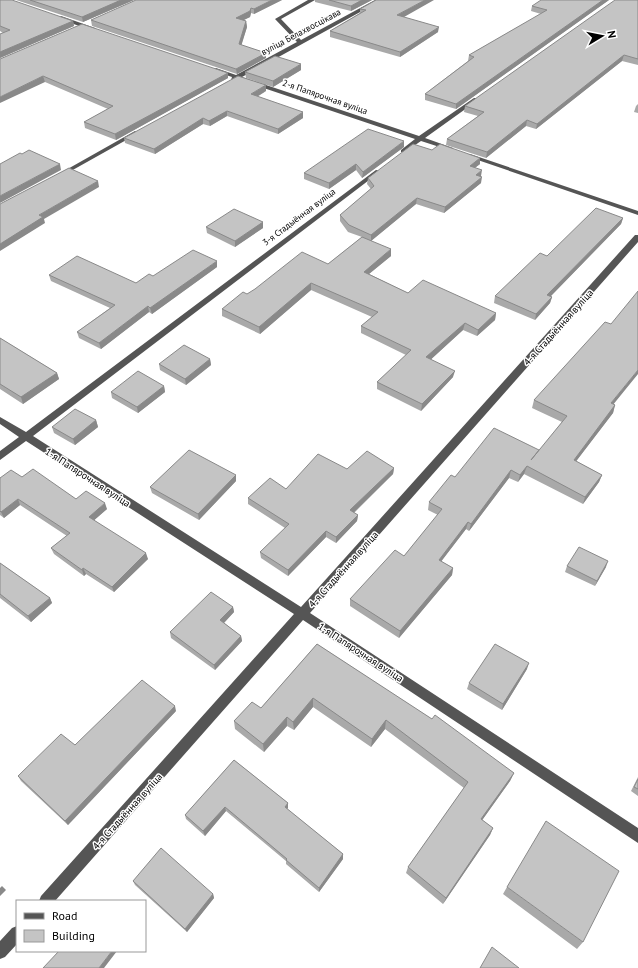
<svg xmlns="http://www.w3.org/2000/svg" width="638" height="968" viewBox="0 0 638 968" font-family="'PT Sans',sans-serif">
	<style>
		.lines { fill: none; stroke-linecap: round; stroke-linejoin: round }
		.minor { fill: #555; fill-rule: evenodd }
		.wall { fill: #a9a9a9 }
		.shaded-wall { fill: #898989 }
		.building { fill: #c4c4c4; stroke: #898989 }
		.labels { text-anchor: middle; stroke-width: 3; stroke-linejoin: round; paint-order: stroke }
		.far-street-label { font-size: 9px; fill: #000; stroke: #fff }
		.street-label { font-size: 10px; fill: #000; stroke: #fff }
	</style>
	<rect width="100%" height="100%" fill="#fff"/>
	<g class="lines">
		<path class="minor" d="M308,0H315L281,19L301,40L375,0H382L242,77L419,136L474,98H478V100L425,138L453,148V150H449L421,141L405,152H401V150L415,139L237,79L231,80L232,77L214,71V69L216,68L236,75L297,42L275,19Z
			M61,16L95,28L96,29L91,30L59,19L58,18Z
			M135,131L137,132V134L62,176L57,175Z
			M466,154H470L638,211V215L466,156Z
			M376,170L381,171L33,436L301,607L635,235H638V242L310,613L638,828V843L303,620L55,901H39L41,896L294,614L26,441L0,460V451L19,437L0,424V417L26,432Z
			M17,926V944L5,957L0,959V941L12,928Z"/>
	</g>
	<path class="wall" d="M0,0L73,21L74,26L0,58V34L3,33L0,31Z
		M16,0H134L83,22Z
		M282,0L254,14L251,13L250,17L243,20L246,21L247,27L241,45L266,53V58L237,74L92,26L91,20Z
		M315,0H372L351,11L315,2Z
		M609,0L456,109L425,100V94L468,61L469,55L541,14L531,11L532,6Z
		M638,0V65L622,61L536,129L526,126L486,158L446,145L447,139L478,116L464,112L465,106Z
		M360,9L403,17L438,32L400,57L330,37V31L360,13Z
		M0,59L228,78L116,140L85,128L84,122L108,109L45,82Z
		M301,70L273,87L246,78L245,72Z
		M266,91L257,97L303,118L278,134L227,116L210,126L203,124L155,154L125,143L124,138Z
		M638,104V113L634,112L636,106Z
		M404,147L362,178L356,170L329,189L304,179V173Z
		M432,150L480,158V164L475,168L481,176V183L444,213L416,204L371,241L391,256L369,274L408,293L496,313L495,320L477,336L463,330L431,359L453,377L421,411L377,389V382L406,355L361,333V326L372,317L311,290L260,334L222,316V309L247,294L328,264L362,237L348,232L340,221V215L371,189L367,184L368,178Z
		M623,218L621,224L551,296L552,297L550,303L535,320L494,303L495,296L547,256Z
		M263,222V228L235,247L207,233L206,227Z
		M217,267L152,314L149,312L101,349L79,338L77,332L110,308L51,281L49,275L136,283L153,276Z
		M0,338L57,373L59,379L23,404L0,389Z
		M210,359L211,365L186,385L160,370L159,364Z
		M164,386L165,392L138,413L112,398L111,392Z
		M534,400L614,404L615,405L613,413L576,461L602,475L599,482L583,504L524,474L518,482L509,478L469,531L466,529L441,561L453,568L452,575L399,638L350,606V599L404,556L438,515L428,510L429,502L455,477L539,451L562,422L532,408Z
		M96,420L98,427L75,445L54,433L52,427Z
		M394,468L393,474L354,513L358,515L357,521L336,543L326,537L288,576L261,558L260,552L285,528L248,504V498L286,489L347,469Z
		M236,475V481L199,520L152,493L150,487Z
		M22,477L76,499L107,509L94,520L148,559L114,592L86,574L84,576L54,554L51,548L67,536L20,505L4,518L0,515V478Z
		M0,563L50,598L52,603L31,622L0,598Z
		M567,566L606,567L595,586L565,572Z
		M233,607L234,612L224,623L241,636L242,641L215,670L171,638L170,632Z
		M317,644L514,773L510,781L482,820L493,828L490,835L443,904L406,873L408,867L464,788L385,729L371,747L313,707L294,730L287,726L264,752L235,729L234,721L261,708Z
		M527,669L502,710L467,689L469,683Z
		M176,711L68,825L21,781L18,776L75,745Z
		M234,760L288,803V808L287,809L343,854V859L319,892L286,864V861L226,811L205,836L186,819L185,815Z
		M638,777V796L631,791Z
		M133,881L213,894L214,898L187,932L135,885Z
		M507,887L583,942L577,949L503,894Z"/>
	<path class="shaded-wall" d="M121,0H134L83,22L82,17Z
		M272,0H282L254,14V9Z
		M362,0H372L351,11V6Z
		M425,0H434L397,21V15Z
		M603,0H609L456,109V104Z
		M251,8V13L250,17L236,24V18Z
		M73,21L74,26L0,58V52Z
		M246,21L247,27L240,50L239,44Z
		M439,27L438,32L400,57V52Z
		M266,53V58L237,74L236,69Z
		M624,55L622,61L536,129L537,124Z
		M301,64V70L273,87V81Z
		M228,73V78L116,140L115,134Z
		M43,76L45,82L0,103V97Z
		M266,85V91L251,100V94Z
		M227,111V116L210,126L209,121Z
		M303,112V118L278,134V129Z
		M203,118V124L155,154L154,149Z
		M527,120L526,126L486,158L487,152Z
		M404,141V147L362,178L363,172Z
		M480,158V164L469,172L470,166Z
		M60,164L61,170L0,203V196Z
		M356,164V170L329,189V183Z
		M482,170L481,176L475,181L476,175Z
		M482,177L481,183L444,213L445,207Z
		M98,181L99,187L44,219L45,223L0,251V244L39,215Z
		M417,198L416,204L371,241V235Z
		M623,218L621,224L546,301L547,295Z
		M263,222V228L235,247V241Z
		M391,249V256L364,278V272Z
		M217,261V267L152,314L150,308Z
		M311,283V290L260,334L259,327Z
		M552,297L550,303L535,320L536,314Z
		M148,306L149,312L101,349L99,343Z
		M496,313L495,320L477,336L478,330Z
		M465,323L463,330L426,364V357Z
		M210,359L211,365L186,385L185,379Z
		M638,370V374L608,411L611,403Z
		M455,371L453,377L421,411L422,404Z
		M57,373L59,379L23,404L21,397Z
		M164,386L165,392L138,413L137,407Z
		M615,405L613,413L571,468L574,460Z
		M96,420L98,427L75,445L73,439Z
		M527,466L524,474L518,482L520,475Z
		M394,468L393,474L350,516V510Z
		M511,470L509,478L469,531L471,524Z
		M236,475V481L199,520L198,514Z
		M602,475L599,482L583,504L585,497Z
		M18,499L20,505L4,518L1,512Z
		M105,503L107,509L91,523L89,517Z
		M358,515L357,521L336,543V537Z
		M468,522L466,529L437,567L439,560Z
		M326,531V537L288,576V570Z
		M146,553L148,559L114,592L112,587Z
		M608,561L606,567L595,586L597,581Z
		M83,568L86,574L84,576L82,570Z
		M453,568L452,575L399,638L400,631Z
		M50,598L52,603L31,622L28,616Z
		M233,607L234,612L221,626L220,620Z
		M241,636L242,641L215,670L214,665Z
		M529,663L527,669L502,710L503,704Z
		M313,698V707L294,730L293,722Z
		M175,706L176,711L68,825L65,821Z
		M287,717V726L264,752L263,744Z
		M386,720L385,729L371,747L372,739Z
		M514,773L510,781L478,826L481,819Z
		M288,803V808L285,811V807Z
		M225,807L226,811L205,836L203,831Z
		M493,828L490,835L443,904L446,898Z
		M343,854V859L319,892V888Z
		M2,886L6,890L0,896V888Z
		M213,894L214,898L187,932L185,929Z
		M112,951H117L104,968H99Z"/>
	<path class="building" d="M0,0H12L73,21L0,52V34L10,30L0,26Z
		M30,0H121L82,17Z
		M136,0H272L254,9L251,8L250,11L236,18L246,21L239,44L266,53L236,69L91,20Z
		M329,0H362L351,6Z
		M376,0H425L397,15L439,27L400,52L330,31L366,10L360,9Z
		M541,0H603L456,104L425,94L474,57L469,55L547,10L532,6Z
		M615,0H638V59L624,55L537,124L527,120L487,152L447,139L484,112L465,106Z
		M82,24L228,73L115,134L84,122L113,106L43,76L0,97V59Z
		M275,56L301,64L273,81L245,72Z
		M238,76L266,85L251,94L303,112L278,129L227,111L209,121L203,118L154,149L124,138Z
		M368,129L404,141L363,172L356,164L329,183L304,173Z
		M413,144L432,150L440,144L480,158L470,166L482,170L476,175L482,177L445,207L417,198L371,235L349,225L340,215L374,186L368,178Z
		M29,150L60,164L0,196V164L20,153L22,154Z
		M69,168L98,181L39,215L43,217L0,244V204Z
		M596,208L623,218L547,295L552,297L536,314L495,296L540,253L547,256Z
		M234,209L263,222L235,241L206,227Z
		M362,237L391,249L364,272L408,293L423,280L496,313L478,330L465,323L426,357L455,371L422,404L377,382L411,350L361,326L378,312L311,283L259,327L222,309L243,292L247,294L255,289L302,252L328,264Z
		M193,250L217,261L150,308L148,306L99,343L77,332L115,305L49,275L77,256L136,283L149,274L153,276Z
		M638,291V370L611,403L615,405L574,460L602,475L585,497L527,466L520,475L511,470L471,524L468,522L439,560L453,568L400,631L350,599L395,550L404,556L442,509L429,502L451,475L455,477L494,428L539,450L531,460L567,416L534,400L605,322L611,324Z
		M0,338L57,373L21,397L0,384Z
		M184,345L210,359L185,379L159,364Z
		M138,371L164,386L137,407L111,392Z
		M75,409L96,420L73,439L52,427Z
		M189,450L236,475L198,514L150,487Z
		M367,451L394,468L350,510L358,515L336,537L326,531L288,570L260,552L289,524L248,498L270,478L286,489L318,454L347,469Z
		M33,469L76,499L86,491L105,503L89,517L146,553L112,587L83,568L82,570L51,548L70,533L18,499L1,512L0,511V478L11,470L22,477Z
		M579,547L608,561L597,581L567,566Z
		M0,563L50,598L28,616L0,594Z
		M211,592L233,607L220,620L241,636L214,665L170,632Z
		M317,644L432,719L435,715L514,773L481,819L493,828L446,898L408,867L468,782L386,720L372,739L313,698L293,722L287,717L263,744L234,721L252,702L261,708Z
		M495,644L529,663L503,704L469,683Z
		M142,680L175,706L65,821L18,776L61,734L75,745Z
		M234,760L288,803L285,807L343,854L319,888L286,860L287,859L225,807L203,831L185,815Z
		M638,779V789L634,787Z
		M546,821L619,871L583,942L507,887Z
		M161,848L213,894L185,929L133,881Z
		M492,947L519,968H480Z
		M59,951H112L99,968H43Z"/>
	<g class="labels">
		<g class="far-street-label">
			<text transform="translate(301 32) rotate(-28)" y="3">вуліца Белахвосцікава</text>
			<text transform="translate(325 97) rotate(19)" y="3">2-я Папярочная вуліца</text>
			<text transform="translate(299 217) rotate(-37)" y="3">3-я Стадыённая вуліца</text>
		</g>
		<g class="street-label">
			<text transform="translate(558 327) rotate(-48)" y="4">4-я Стадыённая вуліца</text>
			<text transform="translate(88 477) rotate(33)" y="4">1-я Папярочная вуліца</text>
			<text transform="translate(343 569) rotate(-48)" y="4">4-я Стадыённая вуліца</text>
			<text transform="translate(361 652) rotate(33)" y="4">1-я Папярочная вуліца</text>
			<text transform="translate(127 811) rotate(-48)" y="4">4-я Стадыённая вуліца</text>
		</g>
	</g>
	<rect x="16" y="900" width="130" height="52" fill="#ffffff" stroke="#999999"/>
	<rect x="24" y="913" width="20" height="6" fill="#555555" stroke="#999999"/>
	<text x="52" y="920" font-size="12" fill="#000000">Road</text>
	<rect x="24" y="930" width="20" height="12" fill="#c4c4c4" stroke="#999999"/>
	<text x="52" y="940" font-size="12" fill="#000000">Building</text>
	<g transform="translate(602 36) rotate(80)" stroke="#ffffff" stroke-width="3" paint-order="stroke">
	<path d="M0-3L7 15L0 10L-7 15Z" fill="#000000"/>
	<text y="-6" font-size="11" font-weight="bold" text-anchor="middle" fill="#000000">N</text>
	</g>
</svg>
